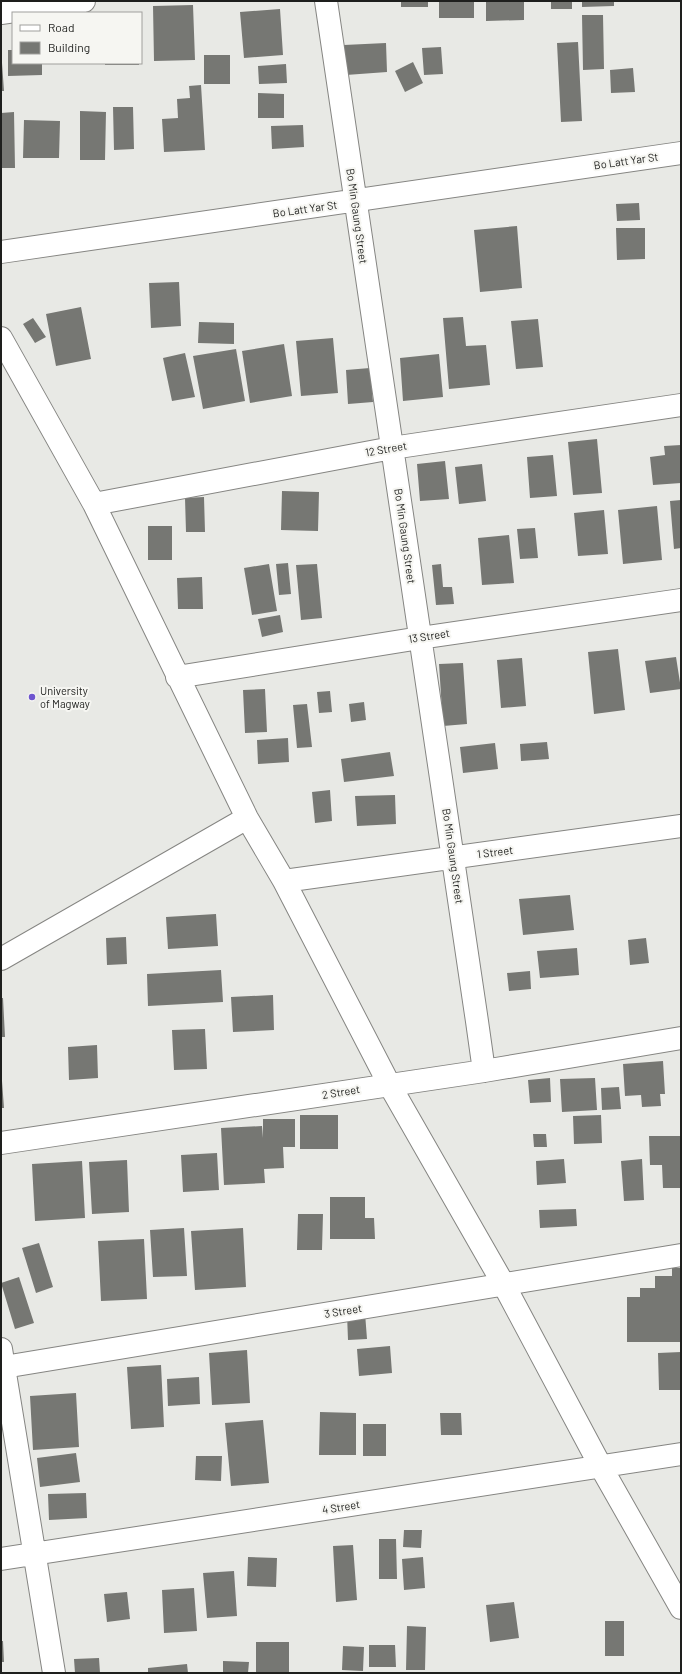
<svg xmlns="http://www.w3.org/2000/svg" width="682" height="1674" viewBox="0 0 682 1674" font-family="Barlow,sans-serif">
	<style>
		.building { fill: #767773 }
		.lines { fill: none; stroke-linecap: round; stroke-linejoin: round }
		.street-casing { stroke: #858582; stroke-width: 24 }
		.street { stroke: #fff; stroke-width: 22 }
		.poi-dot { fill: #6e55cf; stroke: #f6f6f2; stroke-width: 1.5 }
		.labels { text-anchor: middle; stroke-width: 4; stroke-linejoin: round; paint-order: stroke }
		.street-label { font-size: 11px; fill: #1e1f1d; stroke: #f6f6f2 }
		.poi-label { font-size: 11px; fill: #1e1f1d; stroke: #f6f6f2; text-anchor: start }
	</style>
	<rect width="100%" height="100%" fill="#e8e9e5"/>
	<path class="building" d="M401,1H428V7H401Z
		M439,1H474V18H439Z
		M486,1H524V20L486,21Z
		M551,1H572V9H551Z
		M582,1H614V6L582,7Z
		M193,5L195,60L154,61L153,6Z
		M280,9L283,55L244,58L240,12Z
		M582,15H603L604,69L583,70Z
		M578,42L582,121L561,122L557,43Z
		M386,43L387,72L346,75L344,45Z
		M441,47L443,74L424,75L422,48Z
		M8,50H13V63H42V75L8,76Z
		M204,55H230V84H204Z
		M413,62L423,83L405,92L395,71Z
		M1,63H2L4,91H1Z
		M105,63H139V65H105Z
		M286,64L287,83L259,84L258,66Z
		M633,68L635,92L611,93L610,70Z
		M201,85L205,150L164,152L162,119L178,118L177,99L190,98L189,86Z
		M258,93L284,94V118H258Z
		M113,107H133L134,149L114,150Z
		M80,111L106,112L105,160H80Z
		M14,112L15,168H1V113Z
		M24,120L60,121L59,158H23Z
		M303,125L304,147L272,149L271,126Z
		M639,203L640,220L617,221L616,204Z
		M517,226L522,288L480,292L474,230Z
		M616,228H645V259L617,260Z
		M179,282L181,326L151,328L149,283Z
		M81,307L91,359L56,366L46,314Z
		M463,317L466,346L486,345L490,385L449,389L443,318Z
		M33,318L46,337L35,343L23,324Z
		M538,319L543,367L516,369L511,321Z
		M199,322L234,323V344L198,343Z
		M333,338L338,393L301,396L296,341Z
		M284,344L292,396L250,403L242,351Z
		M236,349L245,401L203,409L193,356Z
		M185,353L195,397L172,401L163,358Z
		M439,354L443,397L403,401L400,358Z
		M370,368L373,402L348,404L346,370Z
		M597,439L602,493L573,495L568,442Z
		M681,445V483L653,485L650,457L665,455L664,446Z
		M553,455L557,496L530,498L527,457Z
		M445,461L449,499L420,501L417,464Z
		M482,464L486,501L459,504L455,467Z
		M282,491L319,492L318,531L281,530Z
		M204,497L205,532H186L185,498Z
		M681,500V548L674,549L670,501Z
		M657,506L662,560L623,564L618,510Z
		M604,510L608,554L578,556L574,513Z
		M148,526H172V560H148Z
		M535,528L538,558L520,559L517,529Z
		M509,535L514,583L482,585L478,538Z
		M288,563L291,594L279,595L276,564Z
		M269,564L277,611L252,615L244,568Z
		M317,564L322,618L301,620L296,565Z
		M441,564L443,587H452L454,604L436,605L432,565Z
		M202,577L203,609H178L177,578Z
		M280,615L283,632L262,637L258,619Z
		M618,649L625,710L594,714L588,652Z
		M676,657L681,689L650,693L645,661Z
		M522,658L526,706L501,708L497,660Z
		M463,663L467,724L443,726L439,664Z
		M265,689L267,732L245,733L243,690Z
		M330,691L332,712L319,713L317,692Z
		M364,702L366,720L351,722L349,704Z
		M307,704L312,747L297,748L293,705Z
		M288,738L289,762L258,764L257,740Z
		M547,742L549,759L521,761L520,744Z
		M495,743L498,769L463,773L460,747Z
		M390,752L394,776L344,782L341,759Z
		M330,790L332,821L315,823L312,792Z
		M395,795L396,824L357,826L355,796Z
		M570,895L574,930L523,935L519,899Z
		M216,914L218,946L168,949L166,917Z
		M126,937L127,964L107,965L106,938Z
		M646,938L649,963L630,965L628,940Z
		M577,948L579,975L540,978L537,951Z
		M221,970L223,1002L148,1006L147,974Z
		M530,971L531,989L509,991L507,973Z
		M273,995L274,1030L233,1032L231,997Z
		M1,998H3L5,1037H1Z
		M205,1029L207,1069L174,1070L172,1030Z
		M97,1045L98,1078L69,1080L68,1047Z
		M663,1061L665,1094H660L661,1106L642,1107L641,1095L625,1096L623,1064Z
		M550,1078L551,1102L530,1103L528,1080Z
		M595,1078L597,1110L562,1112L560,1079Z
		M1,1081H2L4,1108H1Z
		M619,1087L621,1109L602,1110L601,1088Z
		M300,1115H338V1149H300Z
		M601,1115L602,1143L574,1144L573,1116Z
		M263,1119H295V1147H283L284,1168L264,1169L265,1183L224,1185L221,1128L262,1126L263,1138Z
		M533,1134H546L547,1147H534Z
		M649,1136H681V1188H663L662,1165H650Z
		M217,1153L219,1190L183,1192L181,1155Z
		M564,1159L566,1183L537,1185L536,1161Z
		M642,1159L644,1200L624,1201L621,1161Z
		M127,1160L129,1212L92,1214L89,1162Z
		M82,1161L85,1218L35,1221L32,1164Z
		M330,1197H365V1218H374L375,1239H330Z
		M576,1209L577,1226L540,1228L539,1210Z
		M298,1214H323L322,1250H297Z
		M184,1228L187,1276L153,1277L150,1230Z
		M243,1228L246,1287L195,1290L191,1231Z
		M144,1239L147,1299L101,1301L98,1241Z
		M39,1243L53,1287L36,1293L22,1248Z
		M672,1268H681V1342H627V1297H640V1288H655V1276H672Z
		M19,1277L34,1323L15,1329L1,1283Z
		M365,1313L367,1339L348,1340L347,1314Z
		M390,1346L392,1373L359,1376L357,1349Z
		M247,1350L250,1403L212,1405L209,1353Z
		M681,1352V1390H659L658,1353Z
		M161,1365L164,1427L131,1429L127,1367Z
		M199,1377L200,1404L168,1406L167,1379Z
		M76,1393L79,1447L33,1450L30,1396Z
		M320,1412L356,1413V1455H319Z
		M440,1413H461L462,1435H441Z
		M263,1420L269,1483L231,1486L225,1423Z
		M363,1424H386V1456H363Z
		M76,1453L80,1482L40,1487L37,1458Z
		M196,1456H222L221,1481L195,1480Z
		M86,1493L87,1518L49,1520L48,1494Z
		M404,1530H422L421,1548L403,1547Z
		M379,1539H396L397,1579H379Z
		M353,1545L357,1600L336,1602L333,1546Z
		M248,1557L277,1558L276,1587L247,1586Z
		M423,1557L425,1588L404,1590L402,1559Z
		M234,1571L237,1616L207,1618L203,1573Z
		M194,1588L197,1631L164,1633L162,1590Z
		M127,1592L130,1619L107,1622L104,1594Z
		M514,1602L519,1638L490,1642L486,1605Z
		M605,1621H624V1656H605Z
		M407,1626L426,1627L425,1670H406Z
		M1,1641H3L4,1662H1Z
		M256,1642H289V1673H256Z
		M369,1645H395L396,1667H369Z
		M343,1646L364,1647L363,1671L342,1670Z
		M99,1658L100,1673H75L74,1659Z
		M223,1661L249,1662L248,1673H223Z
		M187,1664L188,1673H148V1668Z"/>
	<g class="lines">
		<defs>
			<path id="street" d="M326,1C377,358 434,714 484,1071
				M1,13L84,1
				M1,252L681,153
				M1,338L94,504L247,818L284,881L389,1084L504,1285L601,1467L681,1608
				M94,504L392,448L681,405
				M177,677L420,638L681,600
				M284,881L681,826
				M1,959L247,818
				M1,1143L484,1071L681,1038
				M1,1349L54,1673
				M4,1367L681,1255
				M1,1559L681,1454"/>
		</defs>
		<use href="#street" class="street-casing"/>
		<use href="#street" class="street"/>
	</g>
	<circle class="poi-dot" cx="32" cy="697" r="4"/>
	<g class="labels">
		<g class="street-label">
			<text transform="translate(626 161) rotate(-8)" y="4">Bo Latt Yar St</text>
			<text transform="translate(305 209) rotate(-8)" y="4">Bo Latt Yar St</text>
			<text transform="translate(357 216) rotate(82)" y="4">Bo Min Gaung Street</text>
			<text transform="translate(386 449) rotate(-10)" y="4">12 Street</text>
			<text transform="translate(405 536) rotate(82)" y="4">Bo Min Gaung Street</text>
			<text transform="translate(429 636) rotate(-9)" y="4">13 Street</text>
			<text transform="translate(495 852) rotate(-7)" y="4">1 Street</text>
			<text transform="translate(453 856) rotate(82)" y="4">Bo Min Gaung Street</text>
			<text transform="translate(341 1092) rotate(-9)" y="4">2 Street</text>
			<text transform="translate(343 1311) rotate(-9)" y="4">3 Street</text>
			<text transform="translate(341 1507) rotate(-9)" y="4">4 Street</text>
		</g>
		<g class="poi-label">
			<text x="40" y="695">University<tspan x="40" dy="13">of Magway</tspan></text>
		</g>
	</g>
	<rect width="682" height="1674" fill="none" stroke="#1e1f1d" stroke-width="4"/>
	<rect x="12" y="12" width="130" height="52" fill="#f6f6f2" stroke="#a0a09d"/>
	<rect x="20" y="25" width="20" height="6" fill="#ffffff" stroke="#a0a09d"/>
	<text x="48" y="32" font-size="12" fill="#1e1f1d">Road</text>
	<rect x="20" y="42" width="20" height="12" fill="#767773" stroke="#a0a09d"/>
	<text x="48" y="52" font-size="12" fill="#1e1f1d">Building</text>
</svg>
